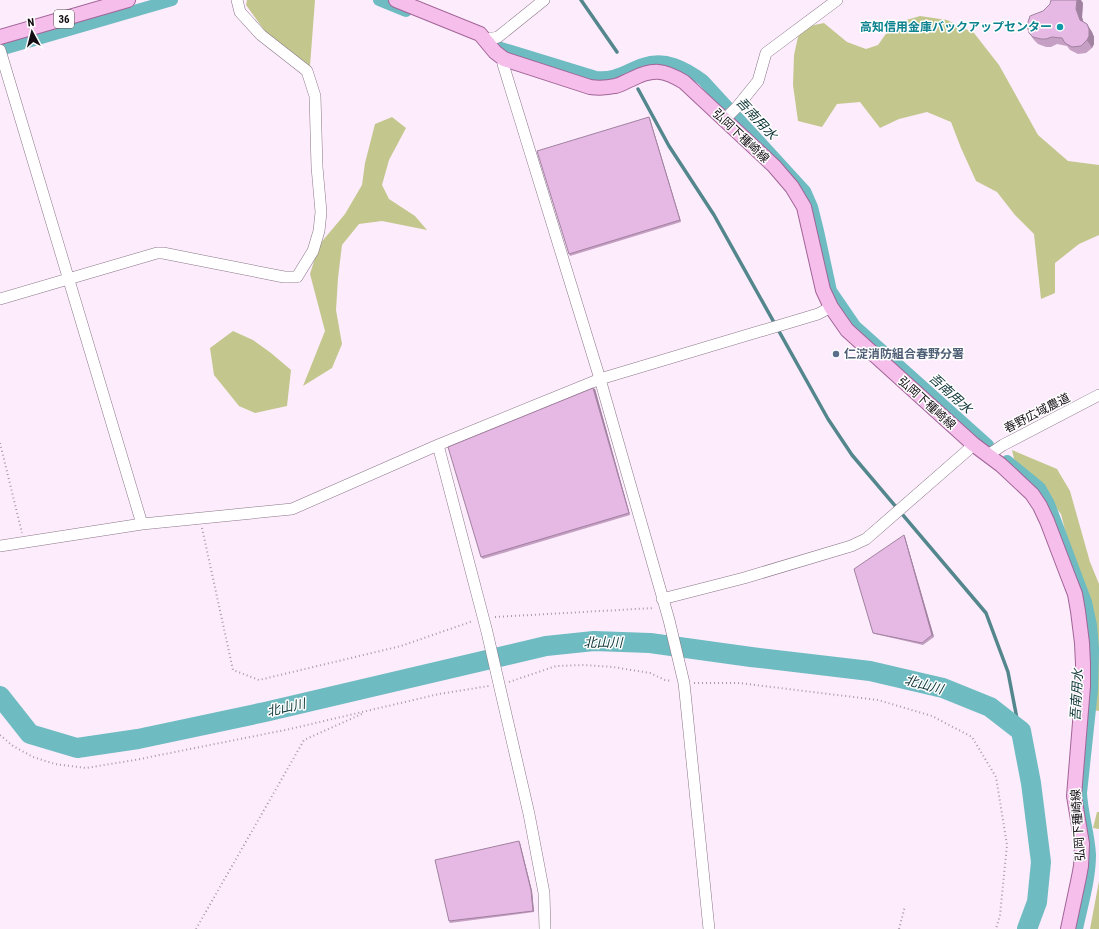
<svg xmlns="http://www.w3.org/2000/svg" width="1099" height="929" viewBox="0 0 1099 929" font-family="'Roboto Condensed','Noto Sans JP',sans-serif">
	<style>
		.forest { fill: #c3c78d }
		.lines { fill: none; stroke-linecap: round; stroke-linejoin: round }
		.stream { stroke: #53878d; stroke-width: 3.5 }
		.canal { stroke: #6ebbc1; stroke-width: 12 }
		.river { stroke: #6ebbc1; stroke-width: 20 }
		.minor-casing { stroke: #8a7789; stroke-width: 12 }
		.major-casing { stroke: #a26497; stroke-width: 16 }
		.path { stroke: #a79aa6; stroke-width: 2; stroke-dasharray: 1 3; stroke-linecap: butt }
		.minor { stroke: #fff; stroke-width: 11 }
		.major { stroke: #f5beeb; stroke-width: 14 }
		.wall { fill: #c69fc4 }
		.shaded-wall { fill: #a182a0 }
		.building { fill: #e6b9e4; stroke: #a182a0 }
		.culture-dot { fill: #0f9aa8; stroke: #fff; stroke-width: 1.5 }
		.service-dot { fill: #5c6f8a; stroke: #fff; stroke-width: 1.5 }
		.labels { text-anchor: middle; stroke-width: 3; stroke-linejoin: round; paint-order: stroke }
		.shield { fill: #fff; stroke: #5a565a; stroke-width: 1 }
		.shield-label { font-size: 11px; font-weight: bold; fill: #140e14 }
		.culture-label { font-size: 12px; font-weight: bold; fill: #0d838f; stroke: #fff; text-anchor: end }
		.street-label { font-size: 12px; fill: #140e14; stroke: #fff }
		.service-label { font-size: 12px; font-weight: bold; fill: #4e5e75; stroke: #fff; text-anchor: start }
		.water-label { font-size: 13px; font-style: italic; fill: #0e3537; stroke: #fff }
	</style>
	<rect width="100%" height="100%" fill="#fdecfc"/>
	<path class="forest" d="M247,0H315L310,66L270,38L246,5Z
		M920,16L947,20L974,33L999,65L1038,135L1068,161L1099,165V235L1079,244L1055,263V293L1041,299L1034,234L1015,215L997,192L976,181L961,148L951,122L927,112L899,119L880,128L860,102L837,104L822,127L798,121L793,85L794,55L800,28L824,23L847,42L866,49L878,45L893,24Z
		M392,117L406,128L389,160L382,185L389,199L415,216L427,230L382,221L359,224L342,245L338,278L336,310L342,344L332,368L303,386L325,331L310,274L319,245L345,214L362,185L365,163L375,124Z
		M233,331L253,340L271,353L291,370L287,406L255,413L239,406L214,375L210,348Z
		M1012,450L1057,469L1070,491L1090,562L1099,584V711L1093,710L1092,671L1094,629L1083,581L1069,546L1061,514L1036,482L1014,459Z
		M1097,812H1099V829L1093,828Z
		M1099,881V929H1090Z"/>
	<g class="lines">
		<path class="stream" d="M581,0L617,52
			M638,89L669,146L714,215L828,419L852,455L986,613L1008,672L1018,724L1021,731"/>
		<path class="canal" d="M379,0L406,11
			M488,44L596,77C616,79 625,70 643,64C665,56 685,67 703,80L805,191L812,207L818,231L831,291L855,326L988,445
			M0,50L172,0
			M1007,461L1040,488L1049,504L1086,602L1091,625L1093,649L1092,690L1081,793C1082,814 1089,834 1090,855C1090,879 1082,905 1077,929"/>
		<path class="river" d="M0,696L30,734L77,748L138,739L265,712L546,646L594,641L650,643L751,657L870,671L943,688L990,707L1021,731L1031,783L1041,862L1037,902L1027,929"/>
		<defs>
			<path id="minor" d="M484,40L498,37L544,0
				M0,50L142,524
				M504,59L503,64L600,379L669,620L684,683L686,702L709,929
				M724,120L737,107L758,81L766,53L837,0
				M0,299L157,253H163L284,277H297L313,251L319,231L321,212L317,167L315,96L307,71L261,35L240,12L237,0
				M438,445L487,632L529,814L544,893L545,929
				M988,455L1003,445L1099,395
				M0,546L142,524L292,509L438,445L600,379L818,314L831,307
				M662,599L744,578L851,546L866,539L968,450L973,444"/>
			<path id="major" d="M396,0L480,34L495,52L504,59L590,87C598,88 606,88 615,86C621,85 626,81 632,79C653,68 664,70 684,82L774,166L792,187L804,207L823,290L831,307L847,330L973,444L1001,465L1032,494L1040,506L1047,521L1068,576L1075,594L1078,611L1082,643L1083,664V686L1074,796L1082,844L1081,866L1079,877L1068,929
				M0,37L128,0"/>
		</defs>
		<use href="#minor" class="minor-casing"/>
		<use href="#major" class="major-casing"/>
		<path class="path" d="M0,443L22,533
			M202,528L233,670L259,680L401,646L473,621
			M495,617L654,608
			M509,682L556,666L584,665L613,667L650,673L665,680L672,681
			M694,683H739L878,700L932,716L972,737L996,777L1007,845L1000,915L996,929
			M0,735L13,746L33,757L55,764L86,768L135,760L290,729L439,694L489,686
			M196,929L304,740L364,713
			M899,929L905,906"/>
		<use href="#minor" class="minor"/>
		<use href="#major" class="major"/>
	</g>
	<path class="wall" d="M1083,3L1082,17L1083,22L1092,32L1094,37V44L1092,48L1086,53L1078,54L1070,50L1067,46L1057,44L1051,47H1046L1038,44L1034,40L1029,33L1043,11L1050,4Z
		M649,117L650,119L681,222L570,256L569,254Z
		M595,389L630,515L483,559L481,557Z
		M904,535L905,537L934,637L923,645L875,634L873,633Z
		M520,843L532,891L534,912L450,923L449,921Z"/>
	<path class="shaded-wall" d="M1077,0H1081L1083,3L1082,17L1085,27L1080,20L1076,9Z
		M1087,24L1092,32L1094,37V44L1092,48L1087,40Z
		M649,117L650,119L681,222L680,220Z
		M593,388L595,389L630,515L629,513Z
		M904,535L905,537L934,637L932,635Z
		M519,841L520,843L532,891L534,912L533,911Z"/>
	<path class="building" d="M1051,0H1077L1076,9L1080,20L1087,24L1089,29V36L1087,40L1081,46L1072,47L1065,43L1062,38L1052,37L1046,39H1041L1033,37L1029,33L1027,25L1030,16L1043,11L1050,4Z
		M649,117L680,220L569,254L537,151Z
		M593,388L629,513L481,557L448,447Z
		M904,535L932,635L922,643L873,633L854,569Z
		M519,841L531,890L533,911L449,921L435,860Z"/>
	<circle class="culture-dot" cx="1060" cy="27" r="4"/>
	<circle class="service-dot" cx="836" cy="354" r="4"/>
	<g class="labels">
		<rect class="shield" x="54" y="10" width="20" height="18" rx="3"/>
		<g class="shield-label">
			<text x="64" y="23">36</text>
		</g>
		<g class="culture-label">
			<text x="1052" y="31">高知信用金庫バックアップセンター</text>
		</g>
		<g class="street-label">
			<text transform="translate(741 136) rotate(43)" y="4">弘岡下種崎線</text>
			<text transform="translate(927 403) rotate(42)" y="4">弘岡下種崎線</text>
			<text transform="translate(1037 413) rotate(-27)" y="4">春野広域農道</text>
			<text transform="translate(1078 825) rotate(-94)" y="4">弘岡下種崎線</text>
		</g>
		<g class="service-label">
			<text x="844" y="358">仁淀消防組合春野分署</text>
		</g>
		<g class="water-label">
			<text transform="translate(757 118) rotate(47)" y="5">吾南用水</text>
			<text transform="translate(951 393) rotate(42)" y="5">吾南用水</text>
			<text x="603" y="647">北山川</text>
			<text transform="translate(924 684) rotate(15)" y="5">北山川</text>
			<text transform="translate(1076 695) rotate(-87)" y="5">吾南用水</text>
			<text transform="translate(286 707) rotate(-13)" y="5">北山川</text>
		</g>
	</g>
	<g transform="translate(32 32) rotate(353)" stroke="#ffffff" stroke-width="3" paint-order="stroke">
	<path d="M0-3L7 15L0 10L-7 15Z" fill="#140e14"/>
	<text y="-6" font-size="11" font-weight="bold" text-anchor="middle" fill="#140e14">N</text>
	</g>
</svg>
